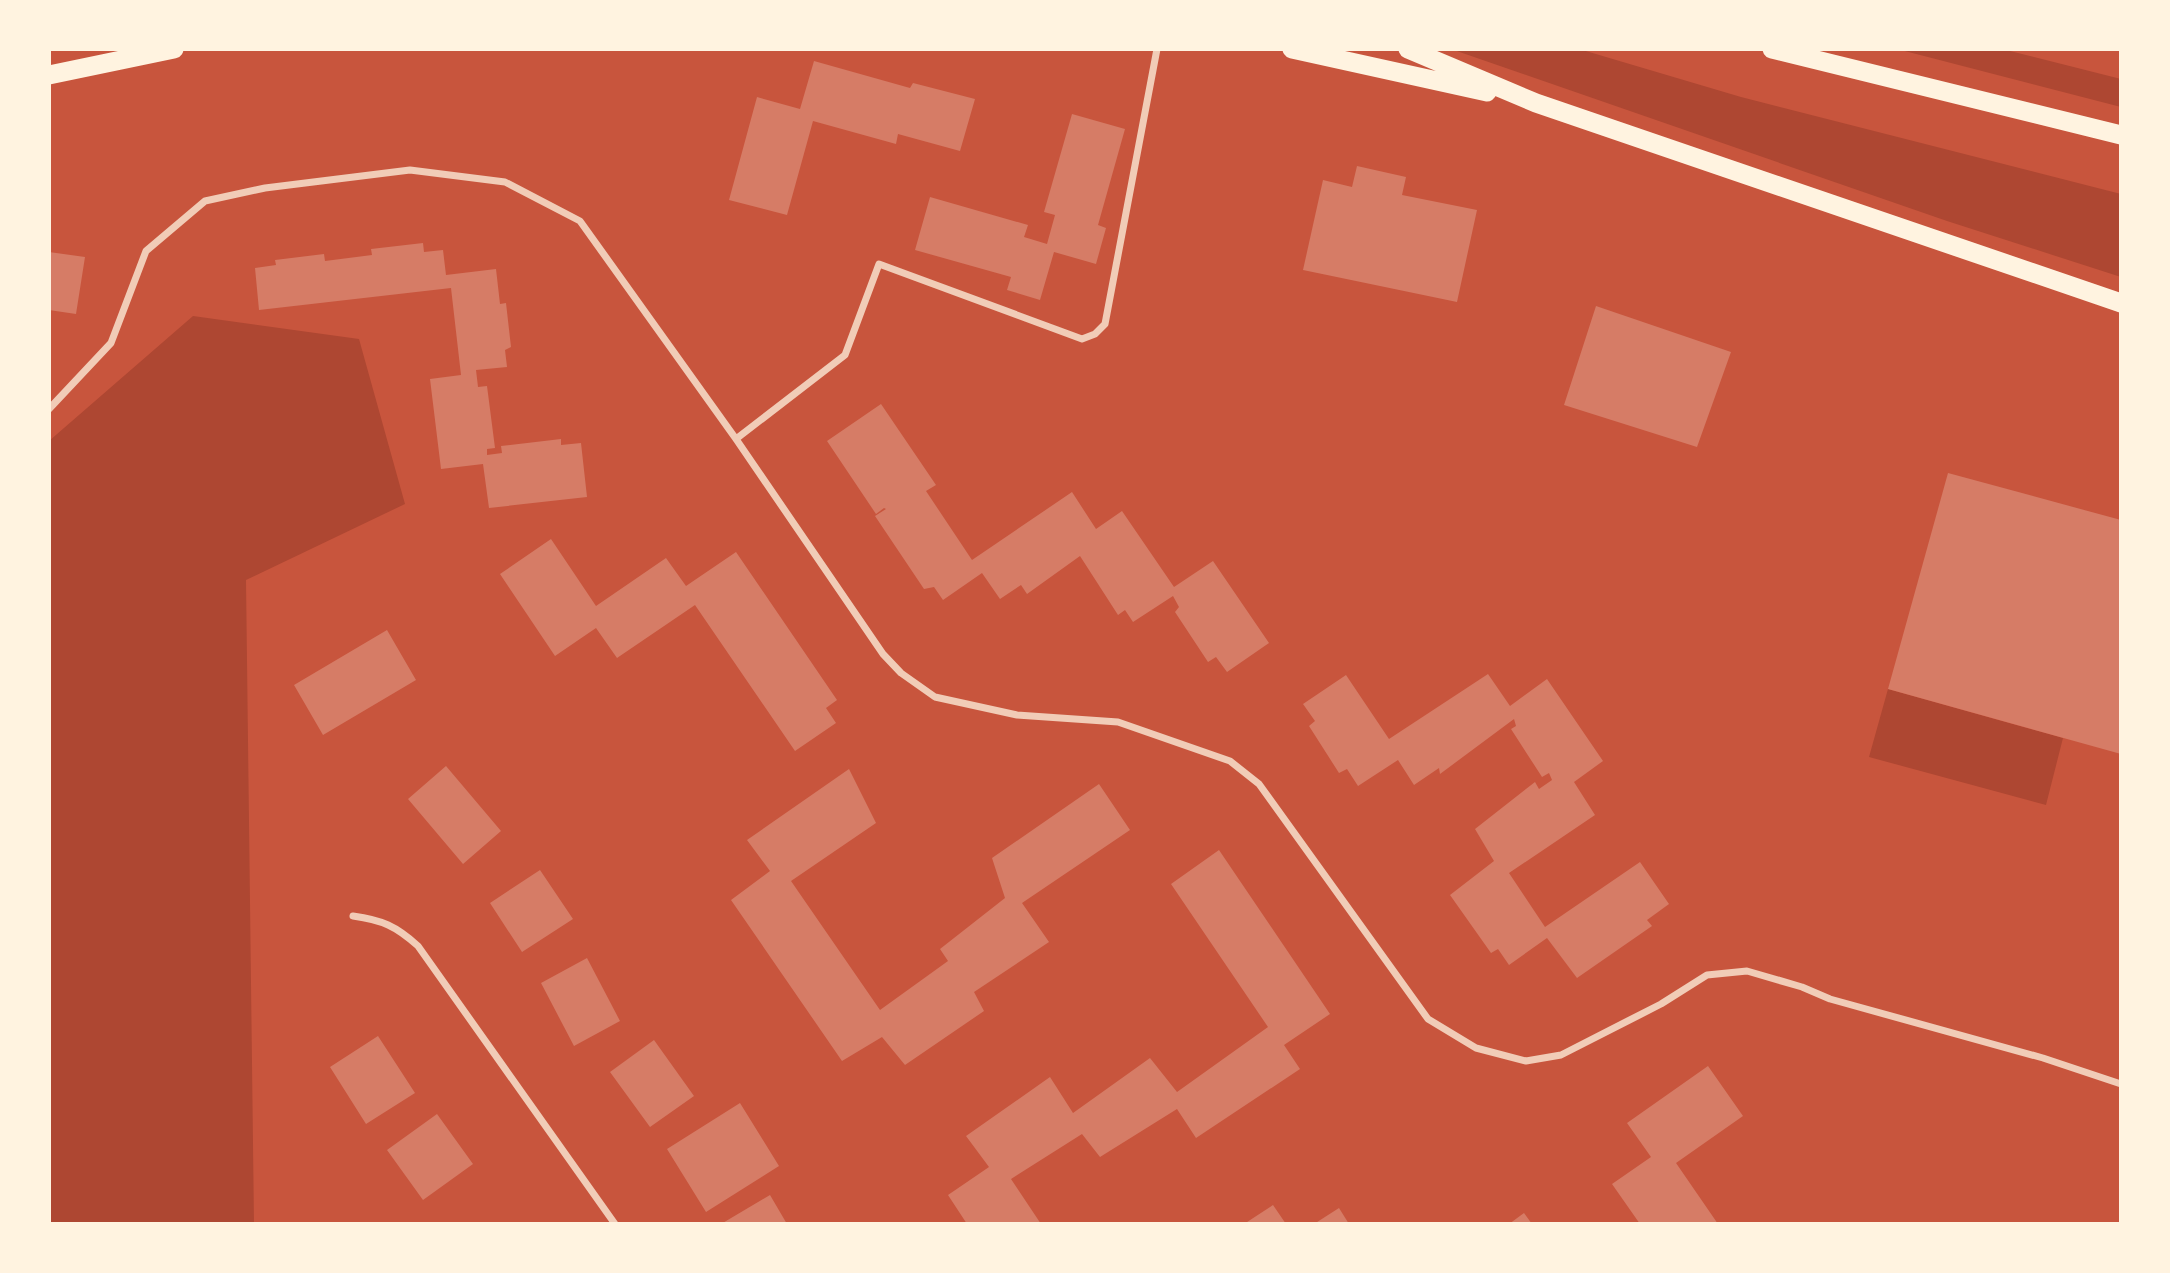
<svg xmlns="http://www.w3.org/2000/svg" width="2170" height="1273" viewBox="0 0 2170 1273" font-family="Overpass,sans-serif">
	<style>
		.green { fill: #ae4732 }
		.building { fill: #d67c66 }
		.lines { fill: none; stroke-linecap: round; stroke-linejoin: round }
		.minor { stroke: #f1ccb7; stroke-width: 7 }
		.trunk { stroke: #fff3e0; stroke-width: 19 }
	</style>
	<rect width="100%" height="100%" fill="#c8553d"/>
	<path class="green" d="M1451,49H1579L1741,97L2121,194V277L1947,221Z
		M1897,49H2002L2121,79V107Z
		M193,316L359,339L405,504L246,580L254,1224H49V441Z
		M1888,689L2063,738L2046,805L1869,757Z"/>
	<path class="building" d="M814,61L910,88L913,83L975,99L960,151L898,134L896,144L813,121L787,215L729,200L757,97L800,109Z
		M1072,114L1125,129L1098,225L1106,228L1096,264L1054,252L1040,300L1007,290L1011,277L915,250L930,197L1028,225L1024,237L1047,244L1055,215L1044,212Z
		M1357,166L1406,177L1402,195L1477,210L1457,302L1303,270L1323,180L1352,187Z
		M423,243L424,252L443,250L446,275L496,269L500,304L506,303L511,347L505,350L507,367L476,370L478,387L487,386L495,448L487,449V455L502,453L501,446L561,439V445L581,443L587,497L489,508L483,464L441,469L430,379L461,375L451,288L259,310L255,268L276,265L275,260L324,254L325,261L372,255L371,249Z
		M49,252L85,257L76,314L49,310Z
		M1596,306L1731,352L1697,447L1564,405Z
		M881,404L936,485L926,491L972,560L1072,492L1096,529L1122,511L1174,587L1213,561L1269,643L1227,672L1216,657L1208,662L1175,612L1179,607L1173,596L1133,622L1125,610L1118,615L1080,556L1027,594L1021,585L1000,599L982,573L943,600L934,587L924,589L875,516L886,509L884,508L876,514L827,441Z
		M1948,473L2121,520V754L1888,689Z
		M551,539L596,606L666,558L686,586L736,552L837,700L826,708L836,723L795,751L695,605L617,658L596,628L555,656L500,574Z
		M387,630L416,680L323,735L294,685Z
		M1488,674L1510,706L1547,679L1603,761L1574,782L1595,815L1509,873L1545,927L1640,862L1669,904L1647,920L1652,926L1577,978L1547,938L1509,965L1498,949L1491,953L1450,895L1494,861L1475,829L1535,782L1539,789L1552,780L1549,773L1542,777L1511,729L1516,726L1514,719L1440,774L1439,768L1414,785L1398,760L1358,786L1347,769L1339,773L1309,726L1315,721L1303,704L1346,675L1389,739Z
		M446,766L501,831L463,864L408,799Z
		M849,769L876,823L791,881L880,1010L948,961L940,949L1005,898L992,858L1099,784L1130,830L1022,903L1049,942L974,992L984,1011L905,1065L882,1037L842,1061L731,900L770,871L747,840Z
		M1219,850L1330,1014L1284,1045L1300,1069L1196,1138L1177,1109L1100,1157L1082,1134L1011,1179L1041,1224H967L948,1195L989,1167L966,1136L1050,1077L1073,1113L1150,1058L1177,1092L1268,1027L1171,884Z
		M540,870L573,919L522,952L490,903Z
		M587,958L620,1021L574,1046L541,983Z
		M378,1036L415,1093L366,1124L330,1067Z
		M654,1040L694,1096L650,1127L610,1072Z
		M1708,1066L1743,1116L1676,1163L1718,1224H1640L1612,1184L1651,1157L1627,1123Z
		M740,1103L779,1166L706,1212L667,1149Z
		M437,1114L473,1164L423,1200L387,1150Z
		M770,1195L787,1224H721Z
		M1273,1205L1286,1224H1244Z
		M1339,1208L1349,1224H1314Z
		M1524,1213L1532,1224H1509Z"/>
	<g class="lines">
		<path class="minor" d="M49,409L111,343L146,251L205,201L265,188L410,170L505,182L580,221L736,439L883,654L901,673L935,697L1017,715L1118,722L1230,761L1259,784L1428,1019L1476,1048L1526,1061L1561,1055L1661,1004L1707,975L1747,971L1802,987L1830,999L2043,1058L2121,1084
			M736,439L845,355L879,264L1082,339L1095,334L1105,324L1157,49
			M353,916C382,920 396,926 418,946L615,1224"/>
		<path class="trunk" d="M1292,49L1487,92
			M1408,49L1536,103L2121,303
			M1772,49L2121,135
			M49,75L174,49"/>
	</g>
	<rect width="2170" height="1273" fill="none" stroke="#fff3e0" stroke-width="102"/>
</svg>
